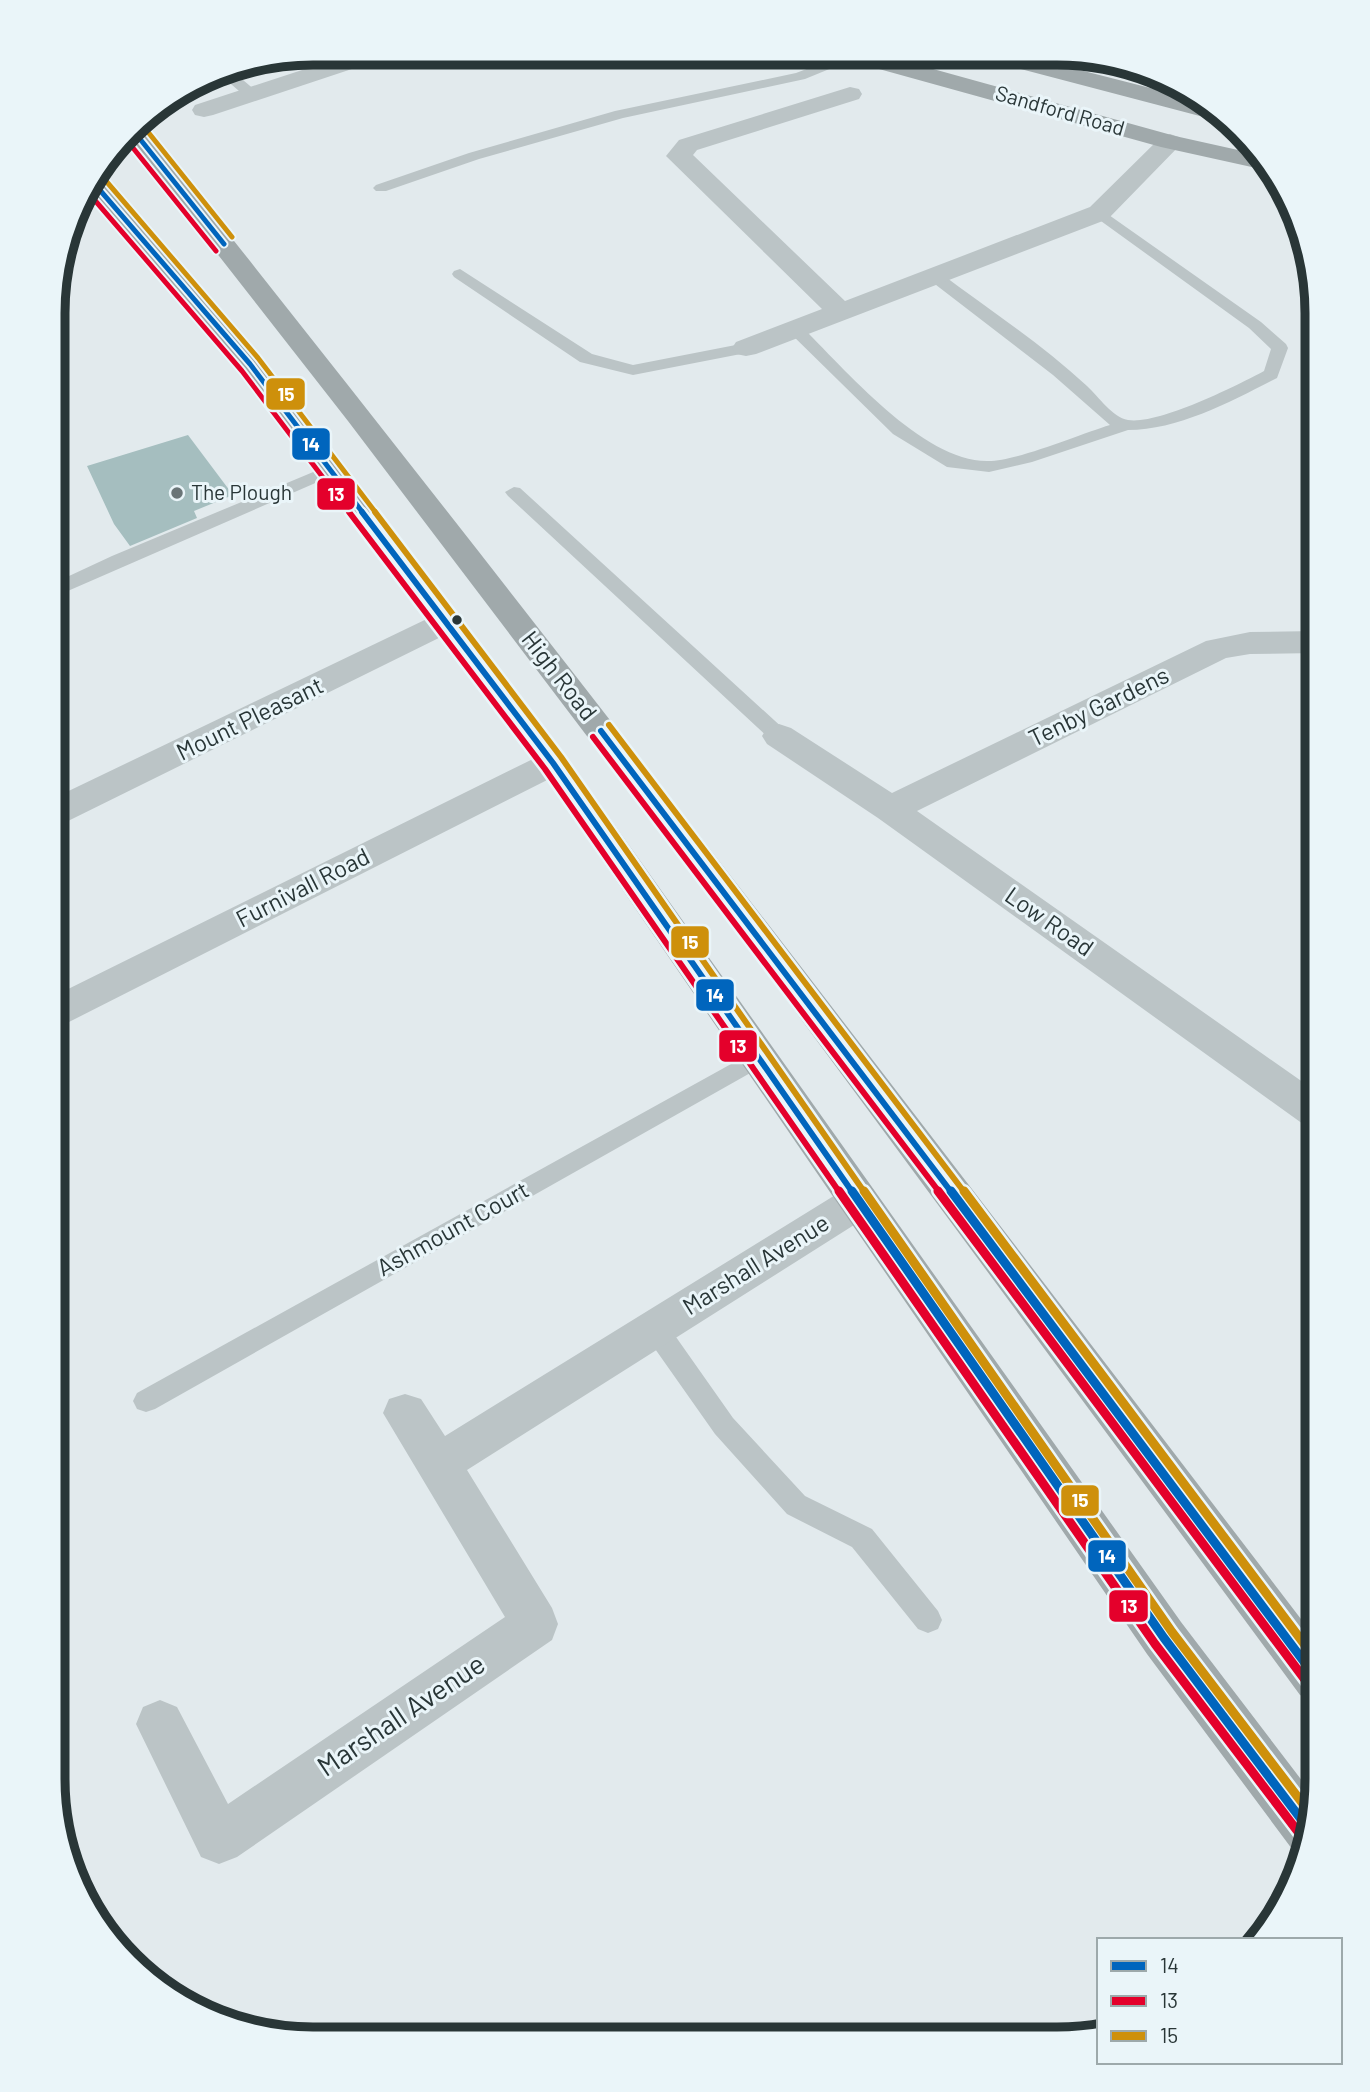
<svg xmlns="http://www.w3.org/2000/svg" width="1370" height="2092" viewBox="0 0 1370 2092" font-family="Barlow,sans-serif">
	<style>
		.building { fill: #a5bebf }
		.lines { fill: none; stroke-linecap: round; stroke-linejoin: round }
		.lane { fill: #bbc4c6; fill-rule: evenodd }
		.street { fill: #bbc4c6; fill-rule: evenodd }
		.primary { fill: #a0a9ab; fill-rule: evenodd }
		.bus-1-far2-casing { stroke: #eaf5f9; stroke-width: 9 }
		.bus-1-far1-casing { stroke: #eaf5f9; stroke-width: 11 }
		.bus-1-casing { stroke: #eaf5f9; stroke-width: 14 }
		.bus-2-far2-casing { stroke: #eaf5f9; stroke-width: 9 }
		.bus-2-far1-casing { stroke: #eaf5f9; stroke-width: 11 }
		.bus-2-casing { stroke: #eaf5f9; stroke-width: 14 }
		.bus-3-far2-casing { stroke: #eaf5f9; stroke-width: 9 }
		.bus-3-far1-casing { stroke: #eaf5f9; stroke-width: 11 }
		.bus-3-casing { stroke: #eaf5f9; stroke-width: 14 }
		.bus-1-far2 { stroke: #0065bd; stroke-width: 5 }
		.bus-1-far1 { stroke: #0065bd; stroke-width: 6 }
		.bus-1 { stroke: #0065bd; stroke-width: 9 }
		.bus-2-far2 { stroke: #e4002b; stroke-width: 5 }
		.bus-2-far1 { stroke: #e4002b; stroke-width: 6 }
		.bus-2 { stroke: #e4002b; stroke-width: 9 }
		.bus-3-far2 { stroke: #ce900b; stroke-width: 5 }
		.bus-3-far1 { stroke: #ce900b; stroke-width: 6 }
		.bus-3 { stroke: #ce900b; stroke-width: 9 }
		.poi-dot { fill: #6a7577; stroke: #eaf5f9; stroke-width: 2.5 }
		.bus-dot { fill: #293637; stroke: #eaf5f9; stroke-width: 2.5 }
		.labels { text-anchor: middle; stroke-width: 6; stroke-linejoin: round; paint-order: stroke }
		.far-street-label { font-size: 21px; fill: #293637; stroke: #eaf5f9 }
		.far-poi-label { font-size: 21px; fill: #293637; stroke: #eaf5f9; text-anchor: start }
		.street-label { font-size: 24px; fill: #293637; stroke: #eaf5f9 }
		.near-street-label { font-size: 28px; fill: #293637; stroke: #eaf5f9 }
		.rim { fill: none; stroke: #293637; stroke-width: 9 }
		.line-badge { stroke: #eaf5f9; stroke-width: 2.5 }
		.badge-label { font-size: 19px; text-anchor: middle; font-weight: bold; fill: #fff }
	</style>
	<rect width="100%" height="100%" fill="#e2eaed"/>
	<path class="building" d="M188,435L233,495L194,511L197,518L130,546L114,524L87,466Z"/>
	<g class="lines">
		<path class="lane" d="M846,54H866L805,79L623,118L479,159L386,191H376L373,188L376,185L469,153L615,111L796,73Z
			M230,69L256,91L258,94L256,97H246L217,72Z
			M1099,208L1261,322L1286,344L1288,348L1277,378C1232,401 1179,430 1128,430L1032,462L989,472L947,467L893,434L786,329L788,325H800C845,369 922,461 987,461C1015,462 1080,434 1110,425L1053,375L927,278L925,275L927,272H939C988,309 1042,344 1087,386C1099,397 1112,417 1128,420C1158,425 1236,386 1264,371L1271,349L1249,328L1094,216L1091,213Z
			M460,269L592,354L633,365L746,343L754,348L746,353L633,375L580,362L454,277L452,274L454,271Z
			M330,465L339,470L336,474L54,597V583L112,556Z
			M514,487L520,488L786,731L789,736L786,741H772L508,496L505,492Z
			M760,1048L768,1051L771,1057L768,1063L155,1409L146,1412L137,1409L133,1401L137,1393Z
			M655,1317L664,1320L733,1418L805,1496L872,1529L938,1611L942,1620L938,1629L928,1633L918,1629L852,1547L787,1514L715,1434L646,1336L642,1328L646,1320Z"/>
		<path class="street" d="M354,53H389L385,58L213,115L204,117L195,115L192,110L195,105Z
			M850,87L859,89L862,94L859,99L697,150L693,155L845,301L1090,207L1161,137L1170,134L1179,137L1183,142L1108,219L756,354L746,356L736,354L732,348L736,342L822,309L666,156L679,140Z
			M444,612L455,616L460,623L455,630L66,822L54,825V798L433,616Z
			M1317,631V653L1250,654L1226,658L917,811L1317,1092V1129L1303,1124L878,818L767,744L762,736L767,728L779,724L791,728L892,793L1206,641L1250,632Z
			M553,751L565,755L570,763L565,771L67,1023L54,1027V996L541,755Z
			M859,1184L873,1189L879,1201L873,1213L467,1470L552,1608L558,1624L552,1640L237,1857L219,1864L201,1857L136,1724L143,1707L160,1700L177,1707L228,1804L505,1617L383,1413L389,1399L405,1394L421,1399L445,1436L845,1189Z"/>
		<path class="primary" d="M839,54H879L1175,136L1265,156L1274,172L1161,147L843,59Z
			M979,54L1021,55L1213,104L1230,121L1215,120L983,59Z
			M137,123L141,124C540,624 929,1132 1317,1640V1702L1300,1695L775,984L348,421L126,137Z
			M97,175L101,176L260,358L565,755L1181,1622L1316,1799L1305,1854L1292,1849L1147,1654L541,771L240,370L86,190Z"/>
		<defs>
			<path id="bus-1-far2" d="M132,129L224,244
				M92,181L250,364L363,513"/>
			<path id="bus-1-far1" d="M362,512L553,763L853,1193
				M601,731L952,1193"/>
			<path id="bus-1" d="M852,1191L1164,1638L1310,1831
				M951,1191L1317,1679"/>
			<path id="bus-2-far2" d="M125,138L216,251
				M86,190L242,371L350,513"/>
			<path id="bus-2-far1" d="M349,512L545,769L840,1193
				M593,737L940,1193"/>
			<path id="bus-2" d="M839,1191L1155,1644L1302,1837
				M938,1191L1309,1685"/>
			<path id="bus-3-far2" d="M140,122L232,237
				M100,174L258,358L376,513"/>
			<path id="bus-3-far1" d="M375,512L561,757L865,1193
				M609,725L965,1193"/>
			<path id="bus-3" d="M864,1191L1172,1632L1313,1817
				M964,1191L1317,1661"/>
		</defs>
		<use href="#bus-1-far2" class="bus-1-far2-casing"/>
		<use href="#bus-1-far1" class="bus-1-far1-casing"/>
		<use href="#bus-1" class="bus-1-casing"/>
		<use href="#bus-2-far2" class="bus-2-far2-casing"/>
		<use href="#bus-2-far1" class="bus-2-far1-casing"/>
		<use href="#bus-2" class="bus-2-casing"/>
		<use href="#bus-3-far2" class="bus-3-far2-casing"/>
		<use href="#bus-3-far1" class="bus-3-far1-casing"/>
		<use href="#bus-3" class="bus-3-casing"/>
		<use href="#bus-1-far2" class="bus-1-far2"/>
		<use href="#bus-1-far1" class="bus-1-far1"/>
		<use href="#bus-1" class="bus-1"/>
		<use href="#bus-2-far2" class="bus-2-far2"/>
		<use href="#bus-2-far1" class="bus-2-far1"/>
		<use href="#bus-2" class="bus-2"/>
		<use href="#bus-3-far2" class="bus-3-far2"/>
		<use href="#bus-3-far1" class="bus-3-far1"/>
		<use href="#bus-3" class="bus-3"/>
	</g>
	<circle class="poi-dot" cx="177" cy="493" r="7"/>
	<circle class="bus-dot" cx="457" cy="620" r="6"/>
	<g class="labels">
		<g class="far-street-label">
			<text transform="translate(1060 111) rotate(16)" y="7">Sandford Road</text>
		</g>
		<g class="far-poi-label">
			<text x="191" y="500">The Plough</text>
		</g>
		<g class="street-label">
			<text transform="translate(559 676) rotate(52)" y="8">High Road</text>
			<text transform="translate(1099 707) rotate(-26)" y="8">Tenby Gardens</text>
			<text transform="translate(250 719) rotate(-26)" y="8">Mount Pleasant</text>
			<text transform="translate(303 888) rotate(-27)" y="8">Furnivall Road</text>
			<text transform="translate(1049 922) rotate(35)" y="8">Low Road</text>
			<text transform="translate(453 1229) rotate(-29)" y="8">Ashmount Court</text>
			<text transform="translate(756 1265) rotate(-32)" y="8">Marshall Avenue</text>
		</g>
		<g class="near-street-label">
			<text transform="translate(401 1715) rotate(-34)" y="10">Marshall Avenue</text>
		</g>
	</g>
	<path d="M0 0H1370V2092H0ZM313 65H1057A248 248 0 0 1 1305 313V1779A248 248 0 0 1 1057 2027H313A248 248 0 0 1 65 1779V313A248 248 0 0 1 313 65Z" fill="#eaf5f9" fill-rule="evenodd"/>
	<path class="rim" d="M313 65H1057A248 248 0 0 1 1305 313V1779A248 248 0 0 1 1057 2027H313A248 248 0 0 1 65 1779V313A248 248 0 0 1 313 65Z"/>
	<g class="line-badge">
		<rect x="265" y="377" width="41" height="34" rx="7" fill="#ce900b"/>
		<rect x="291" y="427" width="40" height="34" rx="7" fill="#0065bd"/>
		<rect x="316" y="477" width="40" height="34" rx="7" fill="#e4002b"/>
		<rect x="670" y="925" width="40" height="34" rx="7" fill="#ce900b"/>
		<rect x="695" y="978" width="40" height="34" rx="7" fill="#0065bd"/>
		<rect x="718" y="1029" width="40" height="34" rx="7" fill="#e4002b"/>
		<rect x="1060" y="1484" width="40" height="33" rx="7" fill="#ce900b"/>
		<rect x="1087" y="1539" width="40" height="34" rx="7" fill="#0065bd"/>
		<rect x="1108" y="1589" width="41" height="34" rx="7" fill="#e4002b"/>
	</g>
	<g class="badge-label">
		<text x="286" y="401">15</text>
		<text x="311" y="451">14</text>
		<text x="336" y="501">13</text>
		<text x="690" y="949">15</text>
		<text x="715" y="1002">14</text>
		<text x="738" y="1053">13</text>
		<text x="1080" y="1507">15</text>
		<text x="1107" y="1563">14</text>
		<text x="1129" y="1613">13</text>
	</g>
	<rect x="1097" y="1938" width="245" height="126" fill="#eaf5f9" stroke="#9da9ab" stroke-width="2"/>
	<rect x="1111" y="1961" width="35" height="10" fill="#0065bd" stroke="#9da9ab" stroke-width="2"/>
	<text x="1160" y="1973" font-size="21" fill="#293637">14</text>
	<rect x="1111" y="1996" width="35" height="10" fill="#e4002b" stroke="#9da9ab" stroke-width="2"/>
	<text x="1160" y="2008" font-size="21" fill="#293637">13</text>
	<rect x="1111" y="2031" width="35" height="10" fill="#ce900b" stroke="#9da9ab" stroke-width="2"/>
	<text x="1160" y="2043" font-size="21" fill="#293637">15</text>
</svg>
